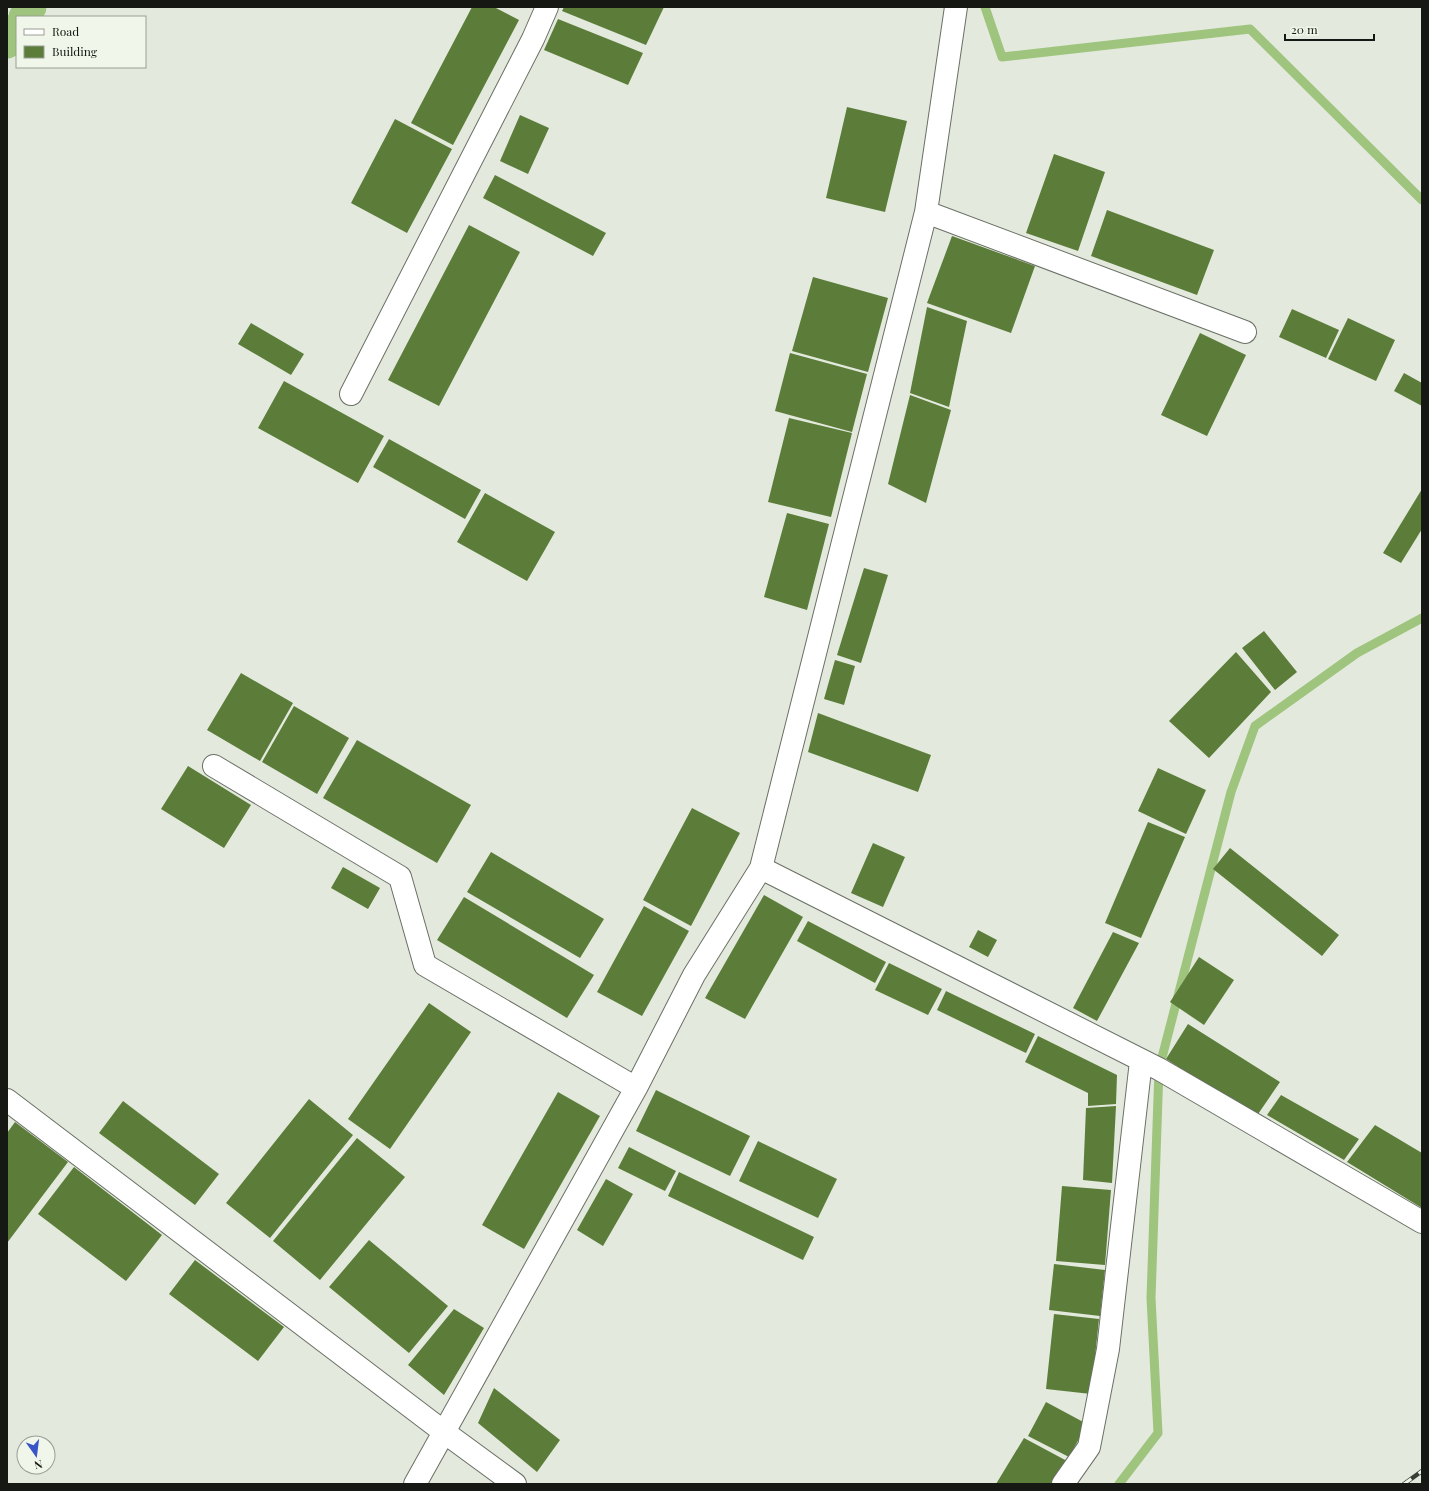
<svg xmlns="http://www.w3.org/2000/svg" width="1429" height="1491" viewBox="0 0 1429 1491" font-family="'Playfair Display',serif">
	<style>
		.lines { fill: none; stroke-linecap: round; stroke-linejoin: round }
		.stream { stroke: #9ec47d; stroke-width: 9 }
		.canal { stroke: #9ec47d; stroke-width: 31 }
		.building { fill: #5b7d39 }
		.minor-casing { stroke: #6a7065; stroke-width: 24 }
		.minor { stroke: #fff; stroke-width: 22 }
		.rail-casing { stroke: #393d37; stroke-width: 4.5 }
		.rail { stroke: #f0f7ea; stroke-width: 3; stroke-dasharray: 9; stroke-linecap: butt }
	</style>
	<rect width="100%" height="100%" fill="#e3eadd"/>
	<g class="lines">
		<path class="stream" d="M985,7L1002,57L1250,29L1422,200
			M1119,1484L1158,1433L1151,1298L1159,1069L1231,792L1255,726L1357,653L1422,618"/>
		<path class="canal" d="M24,17L31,7
			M7,43L17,28"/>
	</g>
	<path class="building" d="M472,7H494L519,20L453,145L411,123Z
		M564,7H664L646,45L562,11Z
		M558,19L643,53L628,85L544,50Z
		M847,107L907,121L885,212L826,198Z
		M520,115L549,128L528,174L500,161Z
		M395,119L452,149L407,233L351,203Z
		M1054,154L1105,172L1078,251L1026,233Z
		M495,175L606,233L593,256L483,198Z
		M1107,210L1214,250L1197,295L1091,256Z
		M469,225L520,252L439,406L388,380Z
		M952,236L1035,266L1011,333L927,303Z
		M813,277L888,298L868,372L792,351Z
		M927,307L967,321L949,407L910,393Z
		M1292,309L1339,330L1326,358L1279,337Z
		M1348,318L1395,340L1376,381L1328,359Z
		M251,323L304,354L291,375L238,344Z
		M1200,333L1246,355L1207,436L1161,415Z
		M790,353L867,374L852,432L775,411Z
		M1404,373L1422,383V406L1394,391Z
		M284,381L384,436L358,483L258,428Z
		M910,395L951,410L926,503L888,484Z
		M789,418L852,433L831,517L768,502Z
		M389,439L481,490L465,519L373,467Z
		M1422,489V529L1401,563L1383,553Z
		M485,493L555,532L527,581L457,542Z
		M787,513L829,524L807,610L764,597Z
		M864,568L888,575L861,663L837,655Z
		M1264,631L1297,672L1275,690L1242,648Z
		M1236,652L1271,692L1209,758L1169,721Z
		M835,660L855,666L844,705L824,699Z
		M241,673L293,703L260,761L207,730Z
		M294,706L349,738L317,794L262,762Z
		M818,713L931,755L918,792L808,752Z
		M357,740L471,805L437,863L323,798Z
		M188,766L251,805L224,848L161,809Z
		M1158,768L1206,790L1186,834L1138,811Z
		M692,808L740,833L691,926L643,900Z
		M1148,822L1185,837L1141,938L1105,923Z
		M873,843L905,857L883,907L851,893Z
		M1230,848L1339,935L1322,956L1213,869Z
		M491,852L604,919L580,958L467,892Z
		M343,867L380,888L368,909L331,888Z
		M764,895L803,917L745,1019L705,998Z
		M464,897L594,975L567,1018L437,940Z
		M644,906L689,931L642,1016L597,992Z
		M808,921L886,962L875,983L797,941Z
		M978,930L997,940L988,957L969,947Z
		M1113,932L1139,943L1097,1021L1073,1008Z
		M1199,957L1234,980L1204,1025L1170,1002Z
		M889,963L942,989L928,1015L875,990Z
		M946,991L1035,1034L1026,1053L937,1010Z
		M429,1003L471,1032L390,1149L348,1119Z
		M1188,1024L1280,1082L1256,1117L1166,1059Z
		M1038,1036L1117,1075L1116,1104L1088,1106V1093L1025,1062Z
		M656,1090L750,1136L730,1176L636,1131Z
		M558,1092L600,1116L524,1249L482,1225Z
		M1281,1095L1359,1139L1344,1160L1267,1115Z
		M309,1099L353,1135L270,1238L226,1203Z
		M123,1101L219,1174L195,1205L99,1133Z
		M1116,1106L1112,1183L1083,1180L1086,1108Z
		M15,1122L68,1162L7,1243V1133Z
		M1375,1125L1422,1153V1208L1347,1162Z
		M357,1138L405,1177L320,1280L273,1241Z
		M758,1141L837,1179L818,1218L739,1181Z
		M629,1147L676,1171L665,1191L618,1168Z
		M74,1167L162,1235L126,1281L38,1214Z
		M679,1172L814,1237L803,1260L668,1196Z
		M606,1179L633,1194L603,1246L577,1230Z
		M1062,1186L1111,1190L1105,1265L1056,1261Z
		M369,1240L448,1306L409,1353L329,1287Z
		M195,1260L284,1327L258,1361L169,1294Z
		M1054,1264L1105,1270L1100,1316L1049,1310Z
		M454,1309L484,1328L444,1395L408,1365Z
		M1054,1314L1099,1319L1091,1394L1046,1389Z
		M494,1388L560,1440L537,1472L478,1423Z
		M1046,1402L1087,1424L1069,1457L1028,1436Z
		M1024,1438L1067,1461L1053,1484H996Z"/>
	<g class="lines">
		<defs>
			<path id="minor" d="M926,212L1245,332
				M351,394L533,39L547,7
				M214,766L400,877L425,965L636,1088
				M761,868L1159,1069L1422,1222
				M7,1100L444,1432L515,1484
				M415,1484L636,1088L694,975L761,868L926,212L956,7
				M1063,1484L1089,1447L1108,1349L1141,1061"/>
		</defs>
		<use href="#minor" class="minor-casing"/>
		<use href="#minor" class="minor"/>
		<defs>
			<path id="rail" d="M1404,1484L1422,1471"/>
		</defs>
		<use href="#rail" class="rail-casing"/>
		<use href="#rail" class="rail"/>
	</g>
	<rect width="1429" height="1491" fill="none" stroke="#151813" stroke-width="16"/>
	<rect x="16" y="16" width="130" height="52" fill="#f0f7ea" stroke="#989e94"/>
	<rect x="24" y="29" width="20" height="6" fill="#ffffff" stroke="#989e94"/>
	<text x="52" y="36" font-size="12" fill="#151813">Road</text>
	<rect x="24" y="46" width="20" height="12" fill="#5b7d39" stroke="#989e94"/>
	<text x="52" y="56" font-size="12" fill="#151813">Building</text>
	<g transform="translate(36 1455) rotate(166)"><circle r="19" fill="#f0f7ea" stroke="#989e94"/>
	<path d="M0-3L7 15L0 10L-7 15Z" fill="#3955c7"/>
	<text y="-6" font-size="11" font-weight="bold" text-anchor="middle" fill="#151813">N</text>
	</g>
	<path d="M1285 34v6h89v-6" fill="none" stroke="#151813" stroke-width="2"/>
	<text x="1291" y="34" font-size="12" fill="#151813" stroke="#f0f7ea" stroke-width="3" paint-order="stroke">20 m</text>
</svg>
